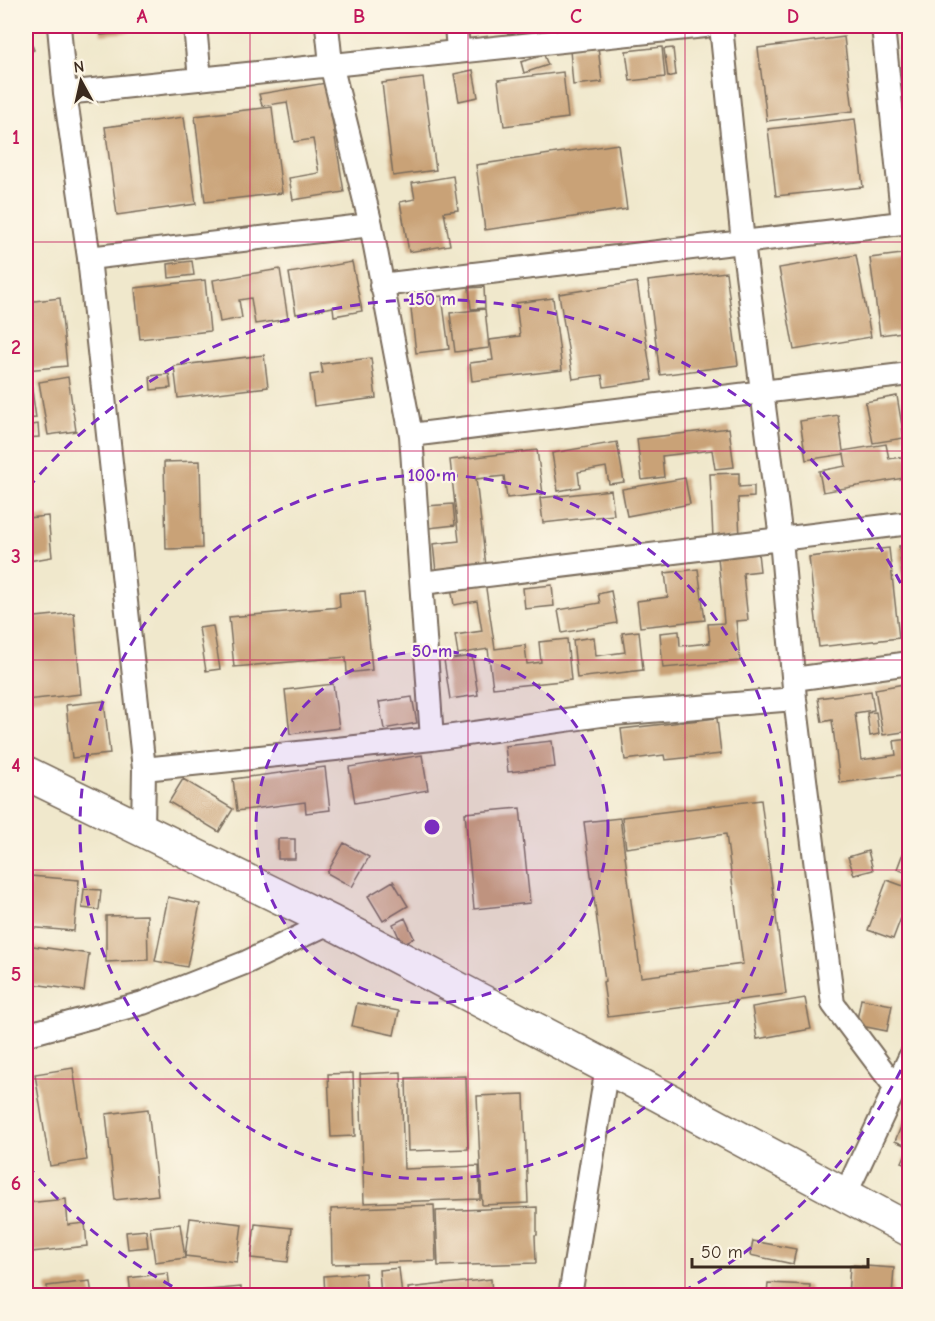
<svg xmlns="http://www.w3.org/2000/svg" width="935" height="1321" viewBox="0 0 935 1321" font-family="'Comic Neue',sans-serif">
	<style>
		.building { fill: #c9a277 }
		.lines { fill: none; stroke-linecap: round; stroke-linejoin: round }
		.street-casing { stroke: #7a6c5b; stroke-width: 26 }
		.secondary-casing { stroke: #7a6c5b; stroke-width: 36 }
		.street { stroke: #fff; stroke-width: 22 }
		.secondary { stroke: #fff; stroke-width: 33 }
		.grid { fill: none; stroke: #c2185b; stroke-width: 1.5; stroke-opacity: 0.55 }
		.ring { fill: none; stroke: #7b2cbf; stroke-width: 3; stroke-dasharray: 10 8 }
		.centre { fill: #7b2cbf; stroke: #fcf5e5; stroke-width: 3 }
		.ring-label { font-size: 18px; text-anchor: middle; font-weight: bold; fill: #7b2cbf; stroke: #fcf5e5; stroke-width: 4.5; stroke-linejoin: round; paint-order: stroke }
		.neatline { fill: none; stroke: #c2185b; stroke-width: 2 }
		.grid-label { font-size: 20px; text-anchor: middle; font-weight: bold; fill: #c2185b }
	</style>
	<rect width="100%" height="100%" fill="#fcf5e5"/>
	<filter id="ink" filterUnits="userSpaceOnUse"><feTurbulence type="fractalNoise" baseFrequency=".0167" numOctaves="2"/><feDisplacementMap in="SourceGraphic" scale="12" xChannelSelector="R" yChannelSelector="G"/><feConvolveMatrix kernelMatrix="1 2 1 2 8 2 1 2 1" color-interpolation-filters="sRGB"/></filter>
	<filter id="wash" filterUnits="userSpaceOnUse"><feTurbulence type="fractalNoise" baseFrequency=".008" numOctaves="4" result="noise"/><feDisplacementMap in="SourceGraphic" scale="24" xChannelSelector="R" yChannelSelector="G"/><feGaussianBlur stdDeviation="1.35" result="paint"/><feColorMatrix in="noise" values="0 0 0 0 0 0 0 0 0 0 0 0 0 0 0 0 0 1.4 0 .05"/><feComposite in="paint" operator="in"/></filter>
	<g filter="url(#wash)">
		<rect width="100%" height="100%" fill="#f0e8cc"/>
		<g id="blocks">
			<path class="building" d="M100,26H130L131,32L101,35Z
				M223,26H258V27L224,31Z
				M26,31L34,50L26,54Z
				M844,37L853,111L767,121L758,48Z
				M598,46L602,82L573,85L570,50Z
				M662,47L665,77L630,81L626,51Z
				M673,48L676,75L668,77L664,49Z
				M544,55L548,65L524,73L521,62Z
				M473,70L478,97L459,101L454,74Z
				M563,72L568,118L504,126L498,80Z
				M423,78L436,170L393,176L382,83Z
				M326,83L344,192L293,200L289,178L319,173L313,139L294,142L287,102L262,106L259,94Z
				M272,107L282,193L205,202L195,116Z
				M184,117L196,204L117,215L105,127Z
				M855,119L863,187L776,196L768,129Z
				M618,144L627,209L485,230L476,165Z
				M453,176L458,210L444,212L450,245L409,252L400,202L415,199L412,183Z
				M910,253V331L880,335L870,258Z
				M856,255L871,337L794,350L779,268Z
				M192,261L194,275L169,278L168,264Z
				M352,262L362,311L334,316L333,307L296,314L289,273Z
				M280,269L288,319L255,324L251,298L239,300L242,318L220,322L213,280Z
				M726,272L738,365L660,375L648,281Z
				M205,280L210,331L140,339L135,288Z
				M637,282L652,380L604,387L602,375L573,379L559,294Z
				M484,287L485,308L471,309L469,288Z
				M442,296L449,349L416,353L410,300Z
				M60,298L67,366L26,370V302Z
				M553,298L562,370L472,381L470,363L493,360L490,340L520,336L516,303Z
				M485,309L489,348L455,352L450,313Z
				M264,355L268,387L178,398L174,366Z
				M371,358L376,398L314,406L310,375L323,373L321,364Z
				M169,374L171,388L151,390L150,376Z
				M68,377L76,431L48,435L39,382Z
				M31,383L36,418L26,419V384Z
				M897,396L904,438L873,443L865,402Z
				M838,415L843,451L886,444L889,459L908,456L910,477L823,492L819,471L846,466L844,454L806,460L800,421Z
				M38,424L39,437L26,438V426Z
				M729,428L734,467L715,469L712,450L662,456L664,477L642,480L637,439Z
				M617,442L624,482L609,484L606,467L578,472L580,487L558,491L552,453Z
				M537,450L543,494L507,498L504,476L476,479L486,566L436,572L433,544L459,541L450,460Z
				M200,461L202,548L166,549L164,462Z
				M739,473V487L754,486V497L738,498L740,537L713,538L710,474Z
				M685,478L690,504L627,516L622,489Z
				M611,490L614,515L543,523L540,498Z
				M453,504L455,525L429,528L427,506Z
				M48,516L52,557L28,561L26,518Z
				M910,545V628L908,629L899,546Z
				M889,548L899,638L819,647L809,557Z
				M758,553L760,571L743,573L748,620L736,621L740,661L663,668L660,633L679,631L680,646L710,643L708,624L724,623L718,557Z
				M698,569L705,620L640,627L637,601L668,597L665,573Z
				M485,582L495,649L525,645L527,664L541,662L539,642L567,639L571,680L493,688L488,649L458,654L455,635L482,631L477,601L454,605L451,587Z
				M552,585L554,606L525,609L523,588Z
				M365,591L372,670L347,673L346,657L234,667L229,617L340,607L339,593Z
				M611,591L617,623L562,633L558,610L600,603L598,594Z
				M74,613L81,694L26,700V618Z
				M213,626L220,669L206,671L199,628Z
				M639,631L643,670L577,678L573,640L594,637L596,656L625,652L622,633Z
				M472,656L478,695L450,699L444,660Z
				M910,683V731L883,735L875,689Z
				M333,684L339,728L290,734L285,690Z
				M871,691L874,710L855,713L861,760L896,755L894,741L910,739V774L840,783L832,720L822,722L818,698Z
				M412,697L417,723L384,729L379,702Z
				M104,701L110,754L72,758L66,705Z
				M876,712L879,734L870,736L867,713Z
				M717,718L721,754L665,760L664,755L625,760L621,729Z
				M552,741L555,767L508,772L505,746Z
				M422,755L428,790L355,803L349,767Z
				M325,767L330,810L306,813L305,802L237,811L233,779Z
				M183,779L233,809L219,832L169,802Z
				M761,800L786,994L608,1017L603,982L605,981L584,822L620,818L641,977L743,964L726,834L626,848L622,817Z
				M520,808L530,903L474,909L465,813Z
				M278,839H295V859H278Z
				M344,843L369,857L352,887L327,873Z
				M868,851L873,870L854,875L848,857Z
				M903,853L910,856V874L897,869Z
				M30,876L79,880L74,931L26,927Z
				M887,880L909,888L904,900L907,902L893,939L868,930Z
				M393,881L408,906L383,921L368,896Z
				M84,889L101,890L99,910L82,908Z
				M168,897L200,904L187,967L155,961Z
				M147,915L148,960L106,962V916Z
				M405,918L414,938L402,944L393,924Z
				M26,945L89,954L84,991L26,983Z
				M805,998L811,1029L757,1039L752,1007Z
				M861,999L892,1005L887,1031L856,1025Z
				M357,1003L399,1011L394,1035L352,1026Z
				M73,1068L87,1160L50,1166L35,1074Z
				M401,1072L404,1169L479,1166L480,1199L364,1203L360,1074Z
				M353,1073L355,1136L331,1137L328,1074Z
				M466,1076L468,1149L408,1151L406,1078Z
				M524,1094L528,1203L482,1205L477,1096Z
				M909,1108H910V1165L902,1162L909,1147L895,1141Z
				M148,1109L158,1195L115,1200L106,1114Z
				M66,1199L68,1225L85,1223L87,1246L32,1252L27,1203Z
				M434,1205L436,1261L332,1264L331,1209Z
				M537,1207V1235H535L536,1263L438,1266L436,1211Z
				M190,1218L242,1224L237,1262L185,1256Z
				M180,1224L185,1258L155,1262L150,1227Z
				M255,1224L292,1228L288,1262L251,1258Z
				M146,1230L148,1247L128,1249L126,1232Z
				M753,1241L796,1249L793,1264L750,1255Z
				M850,1265L894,1268L892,1296H848Z
				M399,1268L402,1296H381L379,1270Z
				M168,1273L171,1296H131L129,1278Z
				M365,1273L367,1296H325L324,1276Z
				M491,1279L492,1296H409L408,1288Z
				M90,1281L92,1296H48L47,1286Z
				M768,1283L810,1285L809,1296H767Z
				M241,1287V1296H200L199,1291Z"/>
		</g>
	</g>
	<g filter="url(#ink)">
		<use href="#blocks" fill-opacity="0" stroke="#7a6c5b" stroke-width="1.5"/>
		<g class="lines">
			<defs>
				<path id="street" d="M59,26L65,93L89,258L144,769L143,830
					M195,26L200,79
					M327,26L331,64L371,225L411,435L432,739
					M456,26L458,50
					M721,26L743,243L781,539L795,699L833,1004L896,1088
					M883,26L903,223
					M65,93L705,26
					M89,258L371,225
					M381,285L910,222
					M411,435L910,374
					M422,583L910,523
					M794,679L910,663
					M144,769L432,739L601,715L795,699
					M26,1034L40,1031L143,1003L247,962L331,922
					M845,1195L910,1057
					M570,1296L607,1067"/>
				<path id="secondary" d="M26,773L331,922L607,1067L910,1230"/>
			</defs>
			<use href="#street" class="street-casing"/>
			<use href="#secondary" class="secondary-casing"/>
			<use href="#street" class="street"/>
			<use href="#secondary" class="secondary"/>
		</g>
	</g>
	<path class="grid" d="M250,26V1296M468,26V1296M685,26V1296M26,242H910M26,451H910M26,660H910M26,870H910M26,1079H910"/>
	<circle cx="432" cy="827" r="176" fill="#7b2cbf" fill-opacity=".12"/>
	<g class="ring">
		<circle cx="432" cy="827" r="176"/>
		<circle cx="432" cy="827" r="352"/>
		<path d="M909 1054A528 528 0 0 1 676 1295M188 1295A528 528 0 0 1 28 1166M28 488A528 528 0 0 1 909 600"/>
	</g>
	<circle cx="432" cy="827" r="9" class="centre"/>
	<g class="ring-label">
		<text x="432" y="305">150 m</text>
		<text x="432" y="481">100 m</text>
		<text x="432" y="657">50 m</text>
	</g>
	<rect width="935" height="1321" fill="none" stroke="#fcf5e5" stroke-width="66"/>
	<g transform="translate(81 81) rotate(352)" stroke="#fcf5e5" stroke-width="4.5" paint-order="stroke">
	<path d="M0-4.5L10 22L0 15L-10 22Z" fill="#3b2a1e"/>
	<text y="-9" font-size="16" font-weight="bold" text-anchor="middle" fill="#3b2a1e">N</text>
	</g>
	<path d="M692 1258v9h176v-9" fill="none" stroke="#3b2a1e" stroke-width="3"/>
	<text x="701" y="1258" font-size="18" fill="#3b2a1e" stroke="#fcf5e5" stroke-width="4.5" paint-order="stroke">50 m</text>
	<rect x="33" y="33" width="869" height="1255" class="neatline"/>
	<g class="grid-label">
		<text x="142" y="23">A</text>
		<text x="359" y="23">B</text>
		<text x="576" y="23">C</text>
		<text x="793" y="23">D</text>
		<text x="16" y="144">1</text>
		<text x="16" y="354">2</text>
		<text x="16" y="563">3</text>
		<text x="16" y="772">4</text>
		<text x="16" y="981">5</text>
		<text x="16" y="1190">6</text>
	</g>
</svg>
